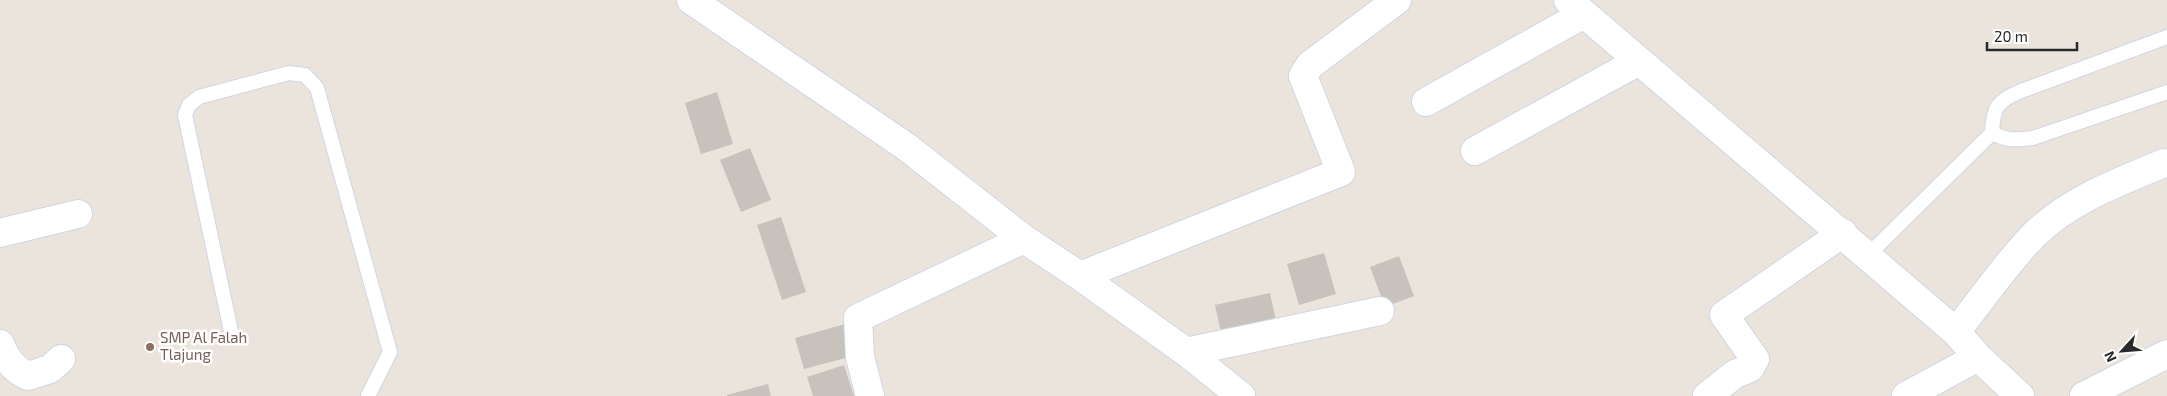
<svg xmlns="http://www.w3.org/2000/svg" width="2167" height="396" viewBox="0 0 2167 396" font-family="'Exo 2',sans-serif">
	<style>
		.building { fill: #c7c2bb }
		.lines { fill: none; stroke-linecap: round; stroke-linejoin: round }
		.lane-casing { stroke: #d1d6e2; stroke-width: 16 }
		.street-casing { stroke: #d1d6e2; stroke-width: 30 }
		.lane { stroke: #fff; stroke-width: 14 }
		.street { stroke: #fff; stroke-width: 28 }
		.education-dot { fill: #8d6e63; stroke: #fff; stroke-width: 2 }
		.labels { text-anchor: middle; stroke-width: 5; stroke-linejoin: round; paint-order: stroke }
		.education-label { font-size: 15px; fill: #785e54; stroke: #fff; text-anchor: start }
	</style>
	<rect width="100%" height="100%" fill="#ebe4dc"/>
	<path class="building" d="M717,92L733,144L701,154L685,103Z
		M750,148L771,200L741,212L720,160Z
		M781,217L806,292L782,300L757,225Z
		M1324,253L1336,294L1299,305L1287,264Z
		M1399,256L1414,296L1385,307L1370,267Z
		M1270,293L1278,331L1223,342L1215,305Z
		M845,324L853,356L804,369L795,338Z
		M844,365L854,396H813L807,377Z
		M768,384L771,396H727V395Z"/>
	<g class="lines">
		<defs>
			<path id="lane" d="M1992,133C2007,141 2016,140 2033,138L2167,92
				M1867,256L1992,133C1993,107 1997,101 2021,91L2167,37
				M232,336L185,115L189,105L199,97L289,73L305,75L317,88L390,352L368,396"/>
			<path id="street" d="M691,0L908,148L1024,239L1080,276L1186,352L1241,396
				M1568,0L1956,332L1978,357L2020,396
				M1426,102L1584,14
				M1475,151L1639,61
				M0,233L78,214
				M1080,276L1341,172L1303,76L1310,65L1397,0
				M1956,332C1981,300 2005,265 2033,236C2069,200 2119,182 2164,163
				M0,344C5,358 14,370 28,376L50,369L61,359
				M1186,352L1380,311
				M870,396L860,357L858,318L1024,239
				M1707,396L1735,374L1750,368L1755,359L1724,315L1843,233
				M1906,396L1978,357
				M2084,396L2167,354"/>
		</defs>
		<use href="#lane" class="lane-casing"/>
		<use href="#street" class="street-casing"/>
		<use href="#lane" class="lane"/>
		<use href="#street" class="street"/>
	</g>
	<circle class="education-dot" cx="150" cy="347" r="5"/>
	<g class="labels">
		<g class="education-label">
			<text x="160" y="343">SMP Al Falah<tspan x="160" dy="17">Tlajung</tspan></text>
		</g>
	</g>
	<g transform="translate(2122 351) rotate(244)" stroke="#ffffff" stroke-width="4" paint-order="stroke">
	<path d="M0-4L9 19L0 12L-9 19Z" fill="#2a2a2a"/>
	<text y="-8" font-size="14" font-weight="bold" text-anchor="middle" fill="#2a2a2a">N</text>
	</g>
	<path d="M1987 42v8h90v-8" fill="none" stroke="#2a2a2a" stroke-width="2.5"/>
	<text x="1994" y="42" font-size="15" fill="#2a2a2a" stroke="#ffffff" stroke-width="4" paint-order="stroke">20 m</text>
</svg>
